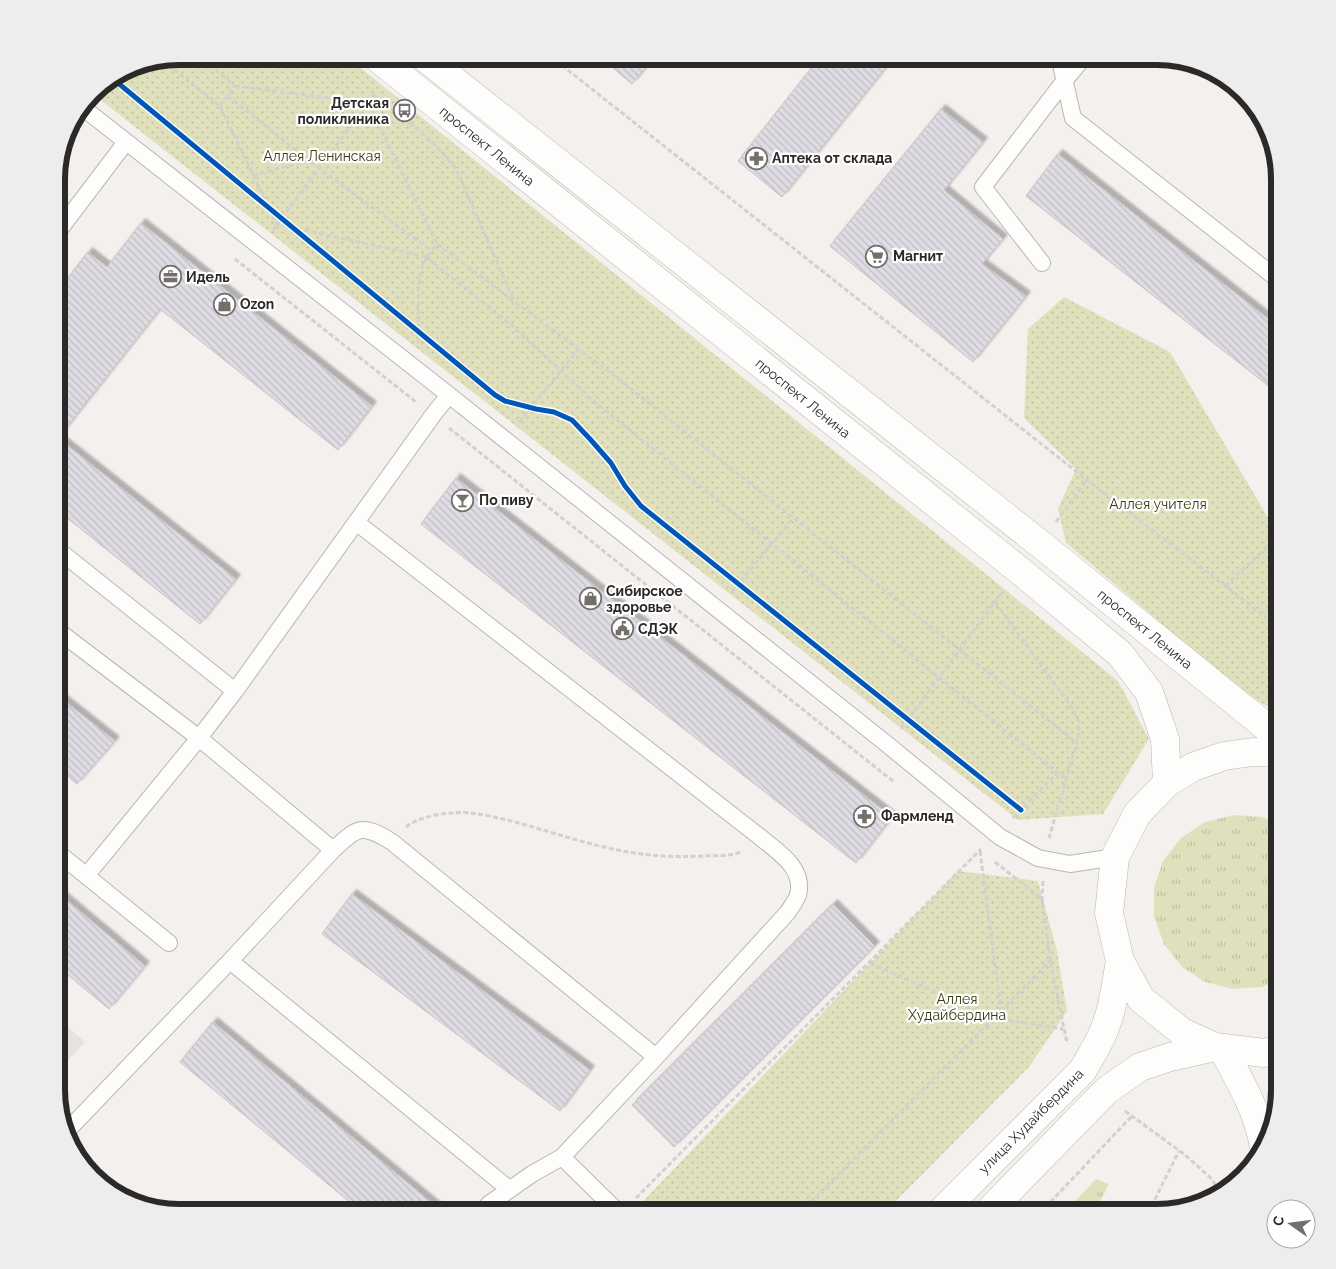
<svg xmlns="http://www.w3.org/2000/svg" width="1336" height="1269" viewBox="0 0 1336 1269" font-family="Raleway,sans-serif">
	<style>
		.built { fill: #e9e2dc }
		.grass { fill: url(#grass-tufts) }
		.park { fill: url(#park-dots) }
		.building { fill: url(#building-back-hatch); stroke: #c5c3c4; filter: url(#shadow) }
		.lines { fill: none; stroke-linecap: round; stroke-linejoin: round }
		.lane-casing { stroke: #b9b6b4; stroke-width: 18 }
		.secondary-casing { stroke: #b9b6b4; stroke-width: 29 }
		.primary-casing { stroke: #b9b6b4; stroke-width: 29 }
		.path { stroke: #d3d1d0; stroke-width: 3; stroke-dasharray: 5 2.5; stroke-linecap: butt }
		.lane { stroke: #fdfdfc; stroke-width: 16 }
		.secondary { stroke: #fdfdfc; stroke-width: 28 }
		.primary { stroke: #fdfdfc; stroke-width: 28 }
		.cycleway-casing { stroke: #fefefe; stroke-width: 8 }
		.cycleway { stroke: #0057b8; stroke-width: 5 }
		.labels { text-anchor: middle; stroke-width: 4.5; stroke-linejoin: round; paint-order: stroke }
		.poi-label { font-size: 14px; font-weight: bold; fill: #2c2a28; stroke: #fefefe; text-anchor: start }
		.street-label { font-size: 14px; fill: #2c2a28; stroke: #fefefe }
		.park-label { font-size: 14px; fill: #373911; stroke: #fefefe }
		.rim { fill: none; stroke: #2c2a28; stroke-width: 6 }
	</style>
	<defs>
		<pattern id="grass-tufts" width="24" height="20" patternUnits="userSpaceOnUse" patternTransform="scale(1.25)"><rect width="24" height="20" fill="#e0e1bc"/><path d="M3 7l-1-3M5 7V3M7 7l1-3M15 17l-1-3M17 17v-4M19 17l1-3" fill="none" stroke="#c0c1a2"/></pattern>
		<pattern id="park-dots" width="8" height="8" patternUnits="userSpaceOnUse" patternTransform="scale(1.25)"><rect width="8" height="8" fill="#e0e1bc"/><path d="M2 2h.1M6 6h.1" fill="none" stroke="#c0c1a2" stroke-width="1.8" stroke-linecap="round"/></pattern>
		<pattern id="building-back-hatch" width="6" height="6" patternUnits="userSpaceOnUse" patternTransform="scale(1.25)"><rect width="6" height="6" fill="#e0dce4"/><path d="M-1 5l2 2M0 0l6 6M5-1l2 2" fill="none" stroke="#c0bdc4"/></pattern>
		<filter id="shadow"><feDropShadow dx="4.5" dy="-4.5" stdDeviation="1" flood-color="#0004"/></filter>
	</defs>
	<rect width="100%" height="100%" fill="#f3f0ee"/>
	<path class="built" d="M57,1018L85,1042L57,1072Z"/>
	<path class="grass" d="M1234,815L1262,817L1280,825V979L1262,987L1233,989L1205,982L1182,967L1164,944L1154,917V888L1163,861L1181,838L1205,822Z
		M1096,1179L1109,1184L1094,1213H1064Z"/>
	<path class="park" d="M179,56H346L1118,681L1149,739L1103,814L1018,820L93,94L98,87L132,65Z
		M1064,297L1170,352L1280,538V713L1263,704L1231,682L1066,543L1058,509L1076,469L1024,418L1028,329Z
		M958,871L1038,881L1057,951L1067,1011L1029,1067L884,1213H632Z"/>
	<path class="building" d="M599,56H655L632,84Z
		M821,56H895L782,197L738,161Z
		M941,109L983,142L944,190L1003,239L982,264L1026,296L973,362L830,246Z
		M1058,154L1280,328V395L1026,196Z
		M141,223L372,406L338,450L160,309L58,438L236,579L200,624L57,510V292L88,252L107,267Z
		M456,478L892,817L856,863L421,524Z
		M57,695L115,741L77,784L57,767Z
		M57,892L145,966L109,1009L56,965Z
		M352,894L590,1070L560,1111L322,934Z
		M833,904L875,946L674,1147L632,1105Z
		M213,1022L444,1213H363L180,1062Z"/>
	<g class="lines">
		<defs>
			<path id="lane" d="M1059,56L1073,118L1280,281
				M82,107L449,395L888,745L1000,837L1038,858L1070,864L1115,857
				M57,233L126,142
				M1042,263L983,187L1065,80L1085,56
				M356,522L760,837C778,852 805,868 798,895C796,901 791,907 788,912L656,1057L562,1157L532,1174L489,1204L481,1213
				M57,549L235,691
				M57,630L199,738L86,876
				M333,850C358,827 362,823 392,842L656,1057
				M57,852L169,943
				M230,961L333,850L199,738L235,691L433,415L449,395
				M65,1133L230,961L509,1189
				M562,1157L619,1213"/>
			<path id="secondary" d="M1222,1048C1239,1079 1258,1111 1264,1147"/>
			<path id="primary" d="M375,56L1019,570L1120,654L1149,692L1165,739L1167,783
				M423,56L1039,543L1280,738
				M1280,753L1253,752L1224,756L1193,767L1167,783L1137,814L1115,857L1109,913L1120,961L1141,999L1182,1032L1215,1047L1264,1053L1280,1049
				M940,1213L1083,1070C1091,1055 1101,1041 1106,1025C1114,1005 1116,982 1120,961
				M987,1213L1106,1091L1140,1067L1170,1057L1215,1047"/>
		</defs>
		<use href="#lane" class="lane-casing"/>
		<use href="#secondary" class="secondary-casing"/>
		<use href="#primary" class="primary-casing"/>
		<path class="path" d="M198,56L235,86L220,106
			M550,56L1087,480L1280,628
			M162,60L220,106L253,175L309,161L432,251
			M235,86L368,103L437,244
			M374,95C404,119 437,141 458,173L514,301
			M228,96L308,160
			M253,175L277,224L426,257L505,320L596,403L1066,779
			M273,230L374,95
			M235,259L416,402
			M418,344C421,321 415,288 422,267C426,258 432,251 437,244L616,377L1077,743
			M519,422L578,350
			M449,428L894,782
			M1056,522L1087,480
			M1225,586L1280,535
			M731,593L793,518
			M995,602L1073,709L1079,723L1078,738L1049,838
			M901,729L1003,591
			M1013,818L1058,772
			M406,827C420,815 454,811 471,813C516,819 560,837 604,847C637,855 668,858 702,856C715,855 732,857 743,851
			M980,851L1001,1011
			M995,862L1042,899
			M1043,881L1042,899L1052,970L1067,1043
			M870,963L993,1018L1063,1029
			M1125,1111L1184,1154L1212,1179L1220,1193
			M636,1198L981,849
			M800,1213L1051,960
			M1040,1213L1132,1116
			M1148,1213L1179,1151"/>
		<use href="#lane" class="lane"/>
		<use href="#secondary" class="secondary"/>
		<use href="#primary" class="primary"/>
		<defs>
			<path id="cycleway" d="M112,78L495,395L505,401L536,409L554,412L572,420L590,439L611,463L625,486L641,506L1021,810"/>
		</defs>
		<use href="#cycleway" class="cycleway-casing"/>
		<use href="#cycleway" class="cycleway"/>
	</g>
	<defs>
		<symbol id="bus-ring" viewBox="-11 -11 22 22"><circle r="9.5" fill="#fefefe" stroke="#726f6d" stroke-width="1.5"/><path d="M-5-6H5V4H4V6H2V4H-2V6H-4V4H-5ZM-3.5-4V0h7V-4ZM-3.5 1.2v1.5H-2V1.2ZM2 1.2v1.5H3.5V1.2Z" fill="#726f6d"/></symbol>
		<symbol id="pharmacy-ring" viewBox="-11 -11 22 22"><circle r="9.5" fill="#fefefe" stroke="#726f6d" stroke-width="1.5"/><path d="M-2-6h4v4h4v4h-4v4h-4v-4h-4v-4h4Z" fill="#726f6d"/></symbol>
		<symbol id="supermarket-ring" viewBox="-11 -11 22 22"><circle r="9.5" fill="#fefefe" stroke="#726f6d" stroke-width="1.5"/><path d="M-6-5.5h2.5l.6 2H6L4.5 2H-2.5L-4.4-4H-6ZM-1.5 3.2a1.3 1.3 0 1 0 .1 0ZM3 3.2a1.3 1.3 0 1 0 .1 0Z" fill="#726f6d"/></symbol>
		<symbol id="office-ring" viewBox="-11 -11 22 22"><circle r="9.5" fill="#fefefe" stroke="#726f6d" stroke-width="1.5"/><path d="M-6-3h4V-5.5h4V-3h4V5H-6ZM-1-4.5V-3h2v-1.5ZM-6 0V1H6V0Z" fill="#726f6d"/></symbol>
		<symbol id="shop-ring" viewBox="-11 -11 22 22"><circle r="9.5" fill="#fefefe" stroke="#726f6d" stroke-width="1.5"/><path d="M-5-2.5h2.3a2.7 3.5 0 0 1 5.4 0H5L5.5 6h-11ZM-1.5-2.5h3a1.5 2.3 0 0 0-3 0Z" fill="#726f6d"/></symbol>
		<symbol id="bar-ring" viewBox="-11 -11 22 22"><circle r="9.5" fill="#fefefe" stroke="#726f6d" stroke-width="1.5"/><path d="M-6-5H6L.8 .8V4.5H3.5V6h-7V4.5H-.8V.8Z" fill="#726f6d"/></symbol>
		<symbol id="civic-ring" viewBox="-11 -11 22 22"><circle r="9.5" fill="#fefefe" stroke="#726f6d" stroke-width="1.5"/><path d="M-.6-6.5H3V-4.5H.6V-3L4-1V1h2V6H-6V1h2V-1L-.6-3ZM-1.2 2.5V6h2.4V2.5Z" fill="#726f6d"/></symbol>
	</defs>
	<g fill-rule="evenodd">
		<use href="#bus-ring" x="392" y="98" width="25" height="25"/>
		<use href="#pharmacy-ring" x="744" y="146" width="25" height="25"/>
		<use href="#supermarket-ring" x="864" y="244" width="25" height="25"/>
		<use href="#office-ring" x="158" y="264" width="25" height="25"/>
		<use href="#shop-ring" x="212" y="292" width="25" height="25"/>
		<use href="#bar-ring" x="450" y="488" width="25" height="25"/>
		<use href="#shop-ring" x="578" y="586" width="25" height="25"/>
		<use href="#civic-ring" x="610" y="616" width="25" height="25"/>
		<use href="#pharmacy-ring" x="852" y="804" width="25" height="25"/>
	</g>
	<g class="labels">
		<g class="poi-label">
			<text x="389" y="108" text-anchor="end">Детская<tspan x="389" dy="16">поликлиника</tspan></text>
			<text x="772" y="163">Аптека от склада</text>
			<text x="893" y="261">Магнит</text>
			<text x="186" y="282">Идель</text>
			<text x="240" y="309">Ozon</text>
			<text x="479" y="505">По пиву</text>
			<text x="606" y="596">Сибирское<tspan x="606" dy="16">здоровье</tspan></text>
			<text x="638" y="634">СДЭК</text>
			<text x="881" y="821">Фармленд</text>
		</g>
		<g class="street-label">
			<text transform="translate(487 146) rotate(39)" y="5">проспект Ленина</text>
			<text transform="translate(803 398) rotate(39)" y="5">проспект Ленина</text>
			<text transform="translate(1145 629) rotate(39)" y="5">проспект Ленина</text>
			<text transform="translate(1031 1121) rotate(-45)" y="5">улица Худайбердина</text>
		</g>
		<g class="park-label">
			<text x="322" y="161">Аллея Ленинская</text>
			<text x="1158" y="509">Аллея учителя</text>
			<text x="957" y="1004">Аллея<tspan x="957" dy="16">Худайбердина</tspan></text>
		</g>
	</g>
	<path d="M0 0H1336V1269H0ZM179 65H1157A114 114 0 0 1 1271 179V1090A114 114 0 0 1 1157 1204H179A114 114 0 0 1 65 1090V179A114 114 0 0 1 179 65Z" fill="#ededed" fill-rule="evenodd"/>
	<path class="rim" d="M179 65H1157A114 114 0 0 1 1271 179V1090A114 114 0 0 1 1157 1204H179A114 114 0 0 1 65 1090V179A114 114 0 0 1 179 65Z"/>
	<g transform="translate(1291 1224) rotate(284)"><circle r="24" fill="#fefefe" stroke="#aaa9a8"/>
	<path d="M0-4L9 19L0 12L-9 19Z" fill="#726f6d"/>
	<text y="-8" font-size="14" font-weight="bold" text-anchor="middle" fill="#2c2a28">С</text>
	</g>
</svg>
